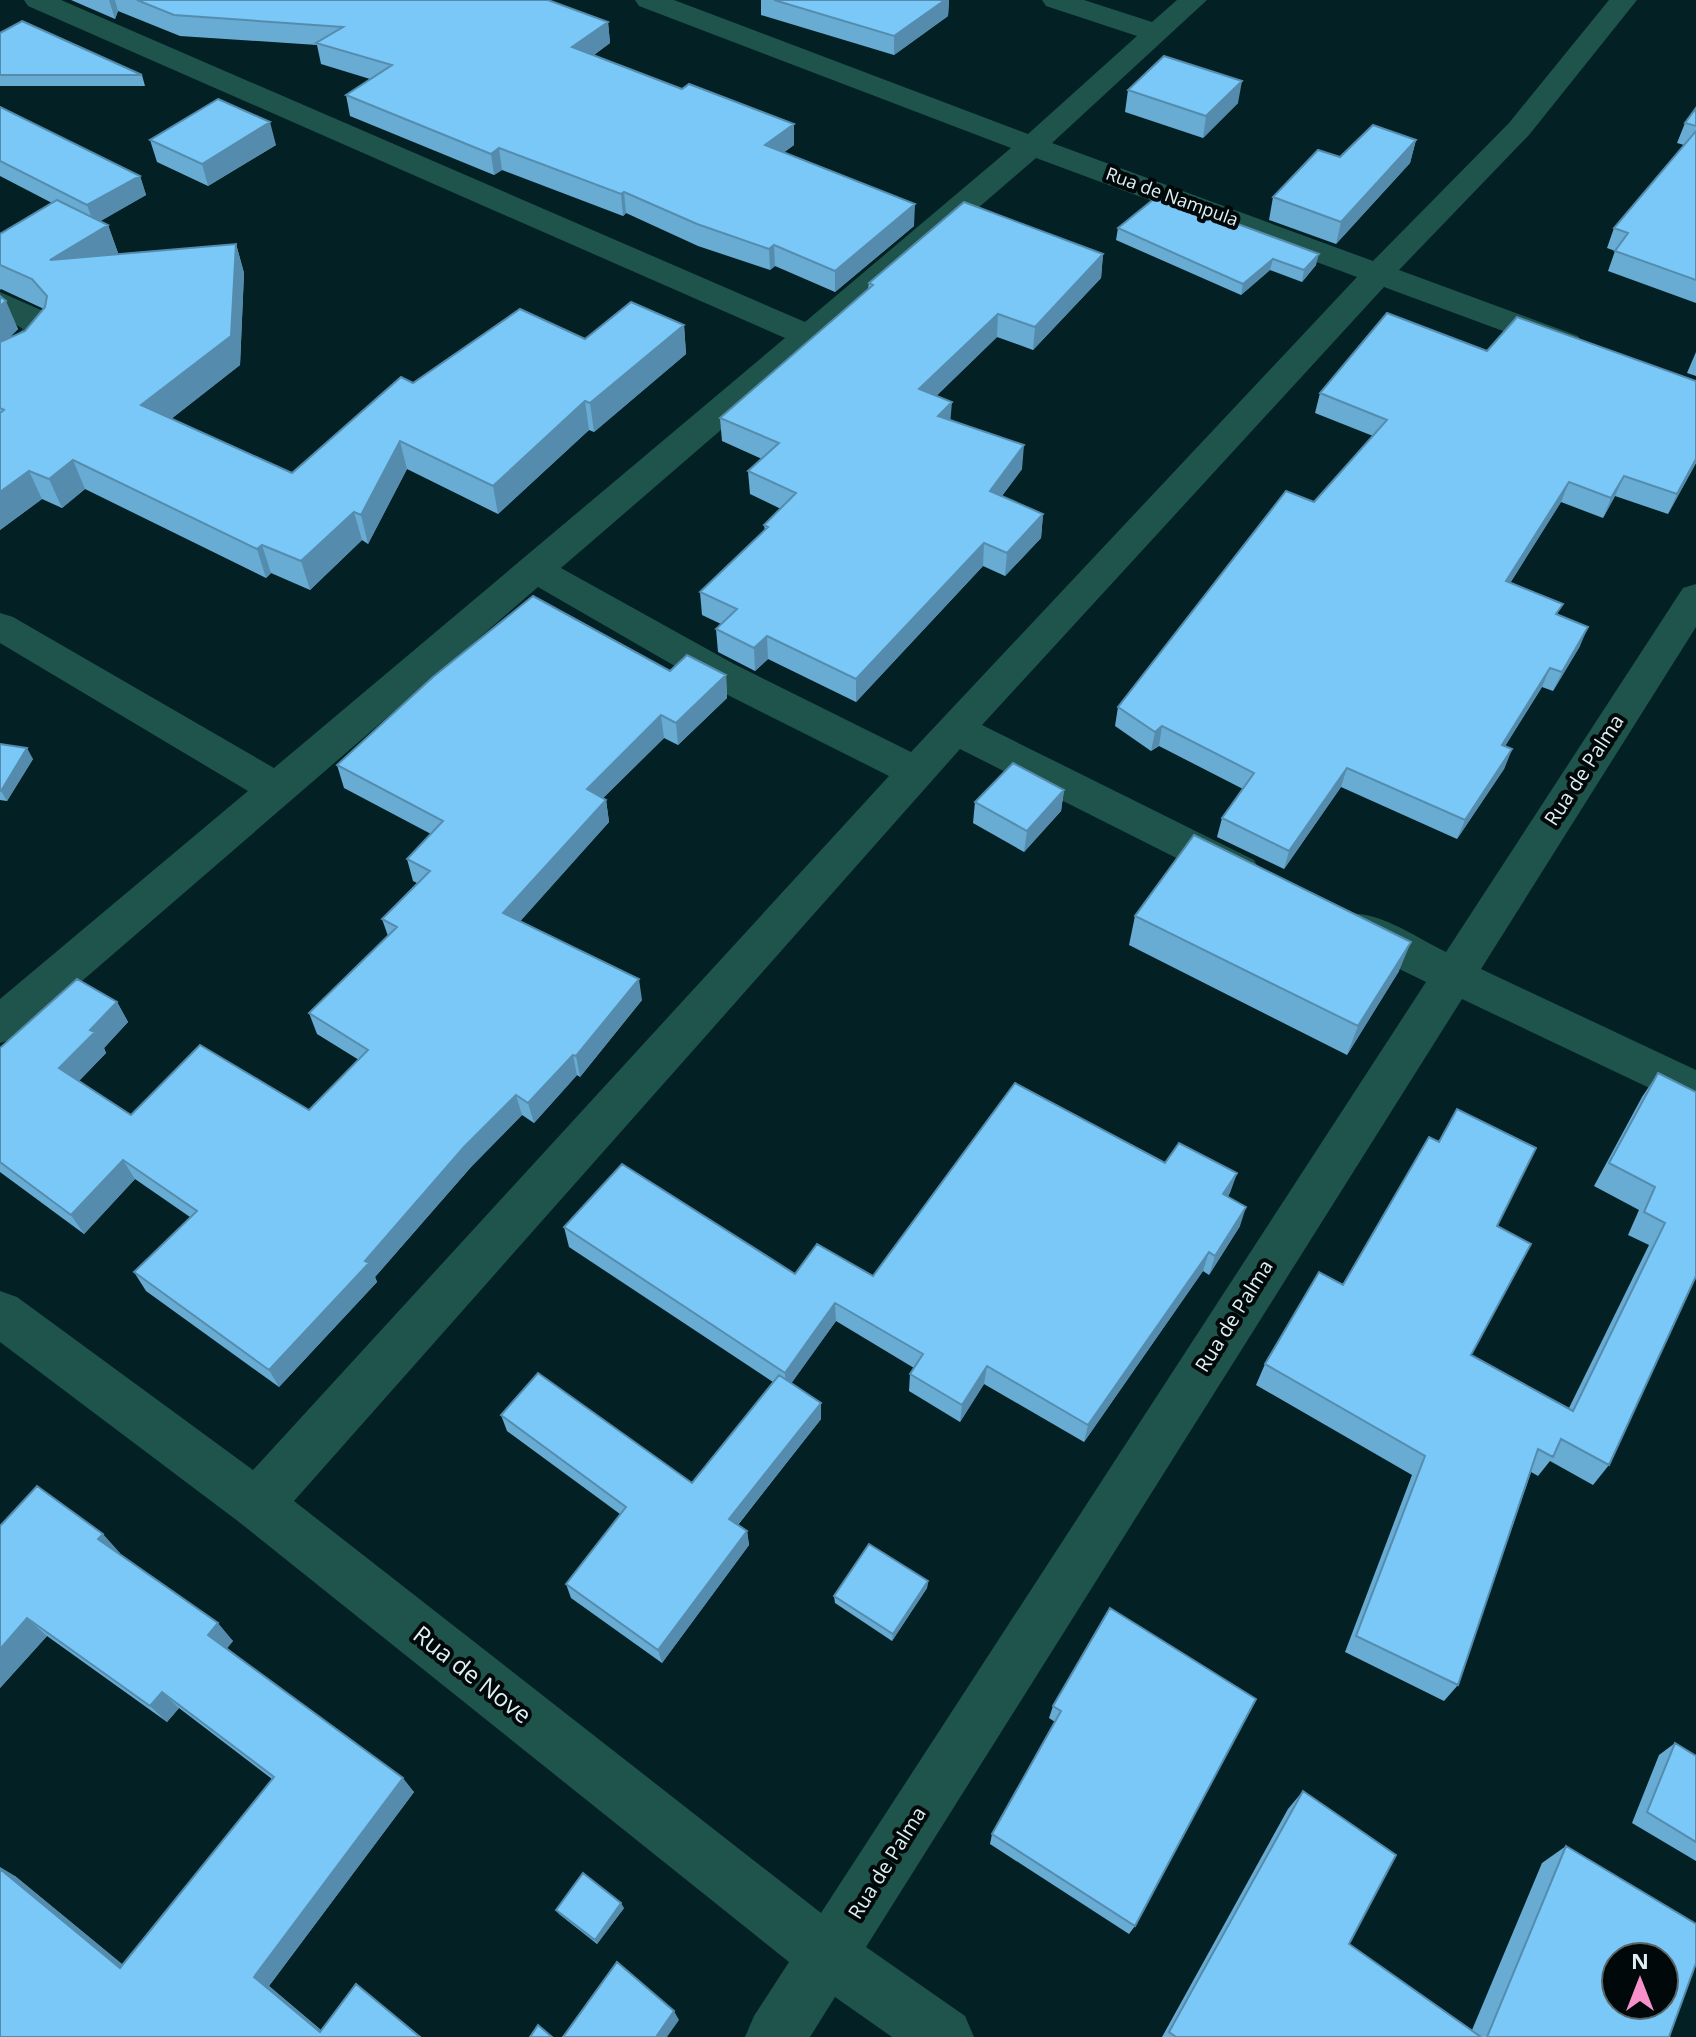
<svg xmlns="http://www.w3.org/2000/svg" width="1696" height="2037" viewBox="0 0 1696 2037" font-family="'Open Sans',sans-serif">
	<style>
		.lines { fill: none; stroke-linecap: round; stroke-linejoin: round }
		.minor { fill: #1e544c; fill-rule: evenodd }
		.wall { fill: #68acd4 }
		.shaded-wall { fill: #558cad }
		.building { fill: #79c8f7; stroke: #558cad; stroke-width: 2; fill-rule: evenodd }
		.labels { text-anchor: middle; stroke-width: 8; stroke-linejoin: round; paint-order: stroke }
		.far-street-label { font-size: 18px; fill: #dff0f3; stroke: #01080a }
		.street-label { font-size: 20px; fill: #dff0f3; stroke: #01080a }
		.near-street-label { font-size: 24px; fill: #dff0f3; stroke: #01080a }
	</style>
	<rect width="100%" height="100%" fill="#032125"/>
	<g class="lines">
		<path class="minor" d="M24,0H61L805,322L1011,148L639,6L635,0H674L1028,134L1137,36L1046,6L1042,0H1084L1152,22L1177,0H1207L1052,143L1373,261L1509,123L1609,0H1637L1529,135L1399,270L1578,336L1583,343L1578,350L1566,353L1554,350L1384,287L982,725L1254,860L1260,871L1254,882L1239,887L1224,882L960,749L294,1501L821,1913L1426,982L1340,940L1334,928L1340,916C1372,905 1416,938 1446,952L1683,588L1696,584V627L1481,969L1696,1070V1110L1462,999L866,1947L965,2016L974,2037H892L835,1997L810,2037H745L754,2016L789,1962L239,1522L0,1342V1291L17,1297L253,1470L889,776L706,684L538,587L16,1038L0,1043V999L248,791L0,643V613L13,617L274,768L785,338L28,6ZM1036,158L1357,277L911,752L734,664L561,568Z
			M0,292L41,310L56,327C54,350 21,369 0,374V349L23,329L0,315Z"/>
	</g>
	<path class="wall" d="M71,0H548L608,22L610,43L594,55L794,145L784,152L914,226L835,292L775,266L770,270L698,246L626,213L623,216L502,170L494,175L350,116L346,95L370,79L321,64L317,45L180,36L118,11L115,19Z
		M761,0H949L948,16L894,55L761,15Z
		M0,33L142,75L145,86H0Z
		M1128,90L1238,103L1203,138L1125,112Z
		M0,107L140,176L146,195L100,221L108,225L118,253L116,254L236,244L244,273L240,365L171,419L292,473L413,383L585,339L684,325L686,354L594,432L589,430L498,514L407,469L368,544L362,540L310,590L271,573L266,578L85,489L62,508L42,499L0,530V296L18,329L9,338L25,331L44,309L1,289L0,290V234L52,203L0,176Z
		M1696,108V303L1608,271L1615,251L1607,248L1614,228L1684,145L1677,143L1685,123Z
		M150,140L276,145L208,186L157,162Z
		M1416,140L1410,163L1336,244L1269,220L1273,197L1340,157Z
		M1118,228L1316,265L1302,282L1270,270L1241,295L1116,240Z
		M1103,254L1101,278L1033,350L997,337L936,396L951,420L1022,469L1002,496L1043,514L1041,538L1005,576L983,566L856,702L768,659L755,671L718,652L716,629L721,624L702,615L700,592L765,531L764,525L781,509L750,494L748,471L762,459L722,441L720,418L868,289L869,283Z
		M1487,351L1696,381V463L1668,514L1615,496L1603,518L1561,502L1510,583L1559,615L1580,646L1553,691L1542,687L1505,746L1512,749L1504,769L1457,839L1341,787L1284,869L1217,837L1222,818L1243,789L1159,746L1151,751L1115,726L1118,707L1314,502L1373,436L1315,413L1320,393Z
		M1696,352V376L1687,373Z
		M670,671L726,675L727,698L678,745L664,738L603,798L606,800L609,822L520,921L642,1000L580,1077L577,1075L534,1123L522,1115L471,1167L375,1277L377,1282L279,1387L146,1291L134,1272L190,1217L135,1179L84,1234L0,1172V1048L117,1002L128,1022L104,1048L106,1053L79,1081L131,1115L309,1110L359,1060L317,1034L309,1013L388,936L382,919L417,883L413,881L407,859L431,834L344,788L337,765Z
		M0,744L33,759L7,801L0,800Z
		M1064,790L1061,811L1024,852L973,823L975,802Z
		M1135,916L1399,971L1347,1055L1129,945Z
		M1658,1073L1696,1092L1609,1465L1593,1485L1550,1461L1538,1476L1531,1472L1458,1685L1444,1701L1345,1652L1412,1475L1256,1385L1265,1364L1343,1285L1497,1226L1471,1355L1569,1408L1649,1245L1628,1235L1639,1210L1594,1186L1642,1097Z
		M1165,1163L1237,1173L1228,1197L1240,1226L1209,1275L1203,1271L1084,1442L984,1384L960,1422L909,1391L910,1374L914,1368L836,1321L791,1383L821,1403V1419L738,1525L747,1531L749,1545L662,1663L571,1598L566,1584L620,1514L507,1431L501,1415L692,1483L773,1382L569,1247L564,1227L795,1274L873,1276Z
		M0,1526L120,1553L119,1554L233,1641L227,1648L414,1792L269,1986L321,2030L356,1984L421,2037H0L15,1876L123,1965L272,1779L179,1708L167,1722L47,1636L0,1688Z
		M928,1581L927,1588L892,1641L835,1603L834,1596Z
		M1110,1608L1135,1926L1129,1934L990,1844L992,1834L1055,1722L1049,1718L1053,1706Z
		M1675,1743L1696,1756V1861L1632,1823L1659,1755Z
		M1303,1791L1349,1944L1472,2030L1542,1863L1566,1846L1669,2037H1162L1288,1809Z
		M624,1908L597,1944L559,1914L556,1910Z"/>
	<path class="shaded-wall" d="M109,0H115L118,11L115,19Z
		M945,0H949L948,16L894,55V36Z
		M608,22L610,43L575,68L572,47Z
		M1242,81L1238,103L1203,138L1206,116Z
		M270,122L276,145L208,186L202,164Z
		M794,124V145L766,166L765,145Z
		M1416,140L1410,163L1336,244L1341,222Z
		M499,148L502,170L494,175L491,154Z
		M140,176L146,195L94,225L87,205Z
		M624,192L626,213L623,216L621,194Z
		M915,204L914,226L835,292V271Z
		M108,225L118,253L61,289L50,260Z
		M236,244L244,273L240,365L152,434L141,405Z
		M774,245L775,266L770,270L769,249Z
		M1103,254L1101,278L1033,350L1035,327Z
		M1319,254L1316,265L1302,282L1304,270Z
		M1273,259L1270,270L1241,295L1243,284Z
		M6,301L18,329L0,346V306Z
		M998,314L997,337L919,413V389Z
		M684,325L686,354L594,432L590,403Z
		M585,401L589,430L498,514L493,486Z
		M952,402L950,425L938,416Z
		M400,441L407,469L368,544L361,515Z
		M1024,445L1022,469L988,514L990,491Z
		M1696,459V463L1668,514L1677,494Z
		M73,460L85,489L62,508L49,479Z
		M29,471L42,499L0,530V492Z
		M1624,476L1615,496L1603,518L1611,498Z
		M1569,482L1561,502L1499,601L1506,581Z
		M354,512L362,540L310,590L301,561Z
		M1043,514L1041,538L1005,576L1007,553Z
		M984,543L983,566L856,702V679Z
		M262,545L271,573L266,578L257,549Z
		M1588,627L1580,646L1553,691L1562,672Z
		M767,636L768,659L755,671L754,648Z
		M1550,668L1542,687L1494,764L1502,745Z
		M726,675L727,698L678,745L676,723Z
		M661,715L664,738L590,811L587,789Z
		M1162,726L1159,746L1151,751L1155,732Z
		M27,748L33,759L7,801L1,791Z
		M1512,749L1504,769L1457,839L1465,820Z
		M1347,768L1341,787L1284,869L1289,851Z
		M1064,790L1061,811L1024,852L1027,831Z
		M606,800L609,822L509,934L503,913Z
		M1411,942L1399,971L1347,1055L1358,1026Z
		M639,979L642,1000L580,1077L576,1056Z
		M117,1002L128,1022L104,1048L106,1053L72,1088L59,1068L90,1030Z
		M573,1055L577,1075L534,1123L528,1103Z
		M516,1095L522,1115L471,1167L375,1277L377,1282L279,1387L269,1370L464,1147Z
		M123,1160L135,1179L84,1234L71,1215Z
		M1237,1173L1230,1193L1217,1214L1223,1194Z
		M1246,1207L1240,1226L1209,1275L1215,1256Z
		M1209,1252L1203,1271L1084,1442L1088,1425Z
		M835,1303L836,1321L786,1391L785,1373Z
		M987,1366L984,1384L960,1422L962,1405Z
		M821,1403V1419L731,1533L729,1519Z
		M747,1531L749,1545L662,1663L658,1650Z
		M103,1534L120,1553L115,1558L98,1539Z
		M928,1581L927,1588L892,1641L893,1634Z
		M27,1618L47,1636L0,1688V1649Z
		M218,1623L233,1641L224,1652L208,1635Z
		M162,1692L179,1708L167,1722L150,1706Z
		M403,1778L414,1792L269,1986L329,2037L320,2032L254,1977Z
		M0,1867L15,1876L139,1978L120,1968L0,1869Z
		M621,1903L624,1908L597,1944L595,1940Z
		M674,2011L679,2020L667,2037H656Z"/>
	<path class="building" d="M137,0H548L608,22L572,47L682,89L689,84L794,124L765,145L915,204L835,271L774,245L769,249L697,224L624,192L621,194L499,148L491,154L346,95L392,65L316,43L343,27L174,15Z
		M774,0H945L894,36Z
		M22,21L142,75H0V33Z
		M1164,56L1242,81L1206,116L1128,90Z
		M218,99L270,122L202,164L150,140Z
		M0,107L140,176L87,205L0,161Z
		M1696,108V126L1685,123Z
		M1373,125L1416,140L1341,222L1273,197L1318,150L1340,157Z
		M1696,131V280L1615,251L1628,233L1614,228Z
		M1159,195L1319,254L1304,270L1273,259L1243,284L1118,228Z
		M57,200L108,225L50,260L236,244L231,336L141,405L292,473L401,377L413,383L520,309L585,339L631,302L684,325L590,403L585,401L493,486L400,441L361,515L354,512L301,561L262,545L257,549L73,460L49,479L29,471L0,492V413L4,410L0,408V342L25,331L45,307L47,296L32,279L0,265V234Z
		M964,202L1103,254L1035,327L998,314L919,389L952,402L938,416L1024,445L990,491L1043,514L1007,553L984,543L856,679L767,636L754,648L716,629L737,609L700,592L768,527L764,525L796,493L748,471L779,443L720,418L873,285L869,283Z
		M0,296L6,301L0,306Z
		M1387,313L1487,351L1517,317L1696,381V459L1677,494L1624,476L1611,498L1569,482L1506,581L1563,604L1556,614L1588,627L1562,672L1550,668L1502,745L1512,749L1465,820L1347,768L1289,851L1222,818L1254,773L1162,726L1155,732L1118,707L1286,491L1314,502L1387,420L1320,393Z
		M533,596L670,671L687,655L726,675L676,723L661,715L587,789L606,800L503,913L639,979L576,1056L573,1055L528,1103L516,1095L464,1147L365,1261L369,1263L269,1370L134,1272L197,1211L123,1160L71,1215L0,1162V1048L77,979L117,1002L90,1030L95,1032L59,1068L131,1115L200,1045L309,1110L368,1050L309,1013L397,927L382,919L430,871L407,859L443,821L337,765L433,677Z
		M0,744L27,748L1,791L0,790Z
		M1013,763L1064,790L1027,831L975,802Z
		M1194,835L1411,942L1358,1026L1135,916Z
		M1658,1073L1696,1092V1276L1609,1465L1561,1439L1553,1457L1538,1449L1458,1685L1356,1636L1425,1456L1265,1364L1319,1272L1343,1285L1429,1137L1439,1142L1457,1109L1536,1148L1497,1226L1531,1244L1471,1355L1573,1411L1665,1223L1644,1212L1655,1187L1609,1163Z
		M1015,1083L1165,1163L1179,1143L1237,1173L1223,1194L1246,1207L1215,1256L1209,1252L1088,1425L987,1366L962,1405L910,1374L923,1354L835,1303L785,1373L564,1227L622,1164L795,1274L817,1244L873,1276Z
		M538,1373L692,1483L779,1375L821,1403L729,1519L747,1531L658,1650L566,1584L626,1507L501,1415Z
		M37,1486L103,1534L98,1539L218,1623L208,1635L403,1778L254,1977L320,2032L356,1984L420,2037H0V1869L120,1968L274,1777L162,1692L150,1706L27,1618L0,1649V1526Z
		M869,1544L928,1581L893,1634L834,1596Z
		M1110,1608L1256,1699L1135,1926L992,1834L1061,1711L1053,1706Z
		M1675,1743L1696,1756V1842L1647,1812Z
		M1303,1791L1396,1855L1349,1944L1481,2037H1176L1169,2032Z
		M1566,1846L1696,1924V1963L1669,2037H1487ZM1616,1957H1664V2005H1616Z
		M583,1873L621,1903L595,1940L556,1910Z
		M617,1962L674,2011L656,2037H563Z
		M538,2025L552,2037H530Z"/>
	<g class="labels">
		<g class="far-street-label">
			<text transform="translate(1172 197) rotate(20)" y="6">Rua de Nampula</text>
		</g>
		<g class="street-label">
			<text transform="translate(1584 770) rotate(-57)" y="7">Rua de Palma</text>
			<text transform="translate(1234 1316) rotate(-58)" y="7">Rua de Palma</text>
			<text transform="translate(887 1863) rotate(-58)" y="7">Rua de Palma</text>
		</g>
		<g class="near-street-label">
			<text transform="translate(472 1675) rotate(38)" y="8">Rua de Nove</text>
		</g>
	</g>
	<g transform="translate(1640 1981)"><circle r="38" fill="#01080a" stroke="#5a6567" stroke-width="2"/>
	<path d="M0-6L14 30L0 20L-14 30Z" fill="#f890cc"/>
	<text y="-12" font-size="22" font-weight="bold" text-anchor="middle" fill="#dff0f3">N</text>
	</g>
</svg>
